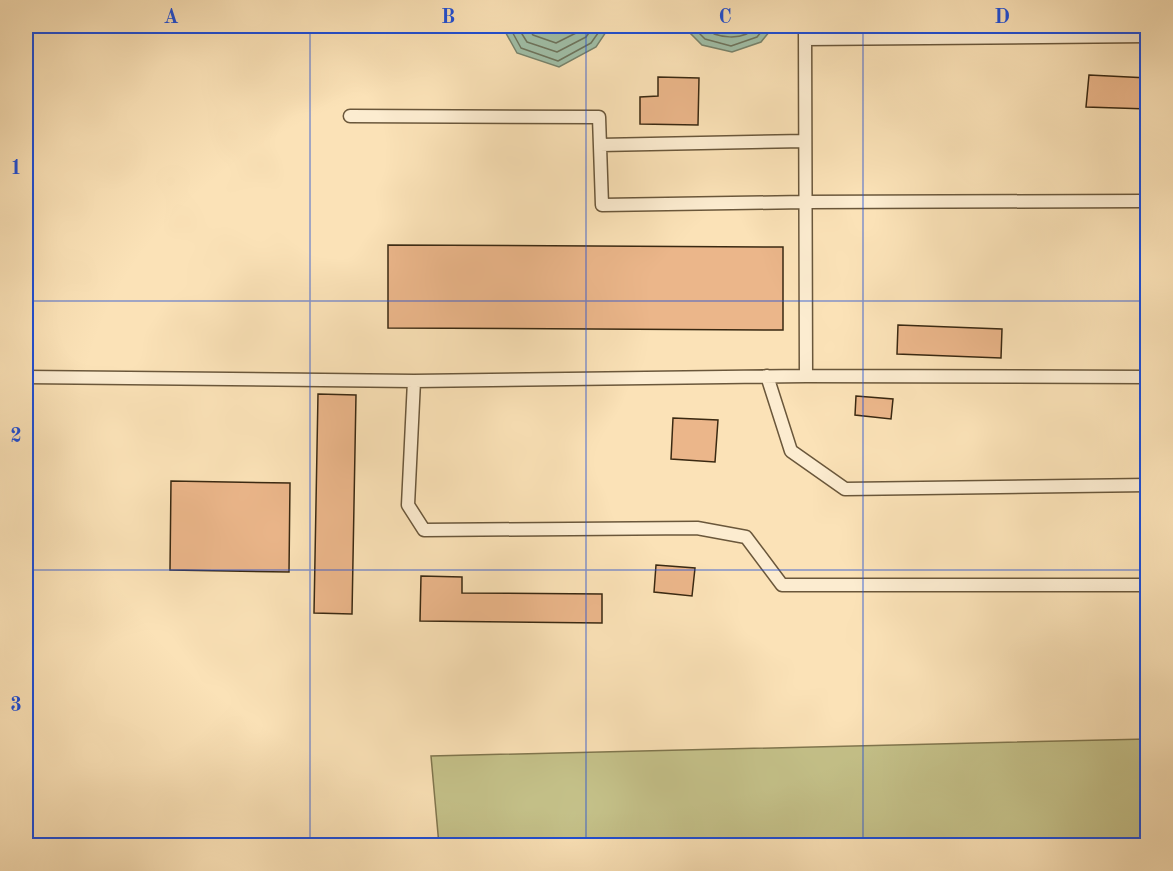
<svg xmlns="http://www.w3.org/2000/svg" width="1173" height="871" viewBox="0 0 1173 871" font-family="'Old Standard TT',serif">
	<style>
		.green { fill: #c5c28a; stroke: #80764e; stroke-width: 1.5 }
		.water { fill: #a0bfa8; stroke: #77836c; stroke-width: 1.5 }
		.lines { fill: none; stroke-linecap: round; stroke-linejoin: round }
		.shore { stroke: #6d745d; stroke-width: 1.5 }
		.building { fill: #ebb68a; stroke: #3a2912; stroke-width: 1.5 }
		.lane-casing { stroke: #6a573b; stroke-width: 15 }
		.lane { stroke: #fcecd0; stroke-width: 12 }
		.grid { fill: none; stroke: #1d4ed8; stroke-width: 1.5; stroke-opacity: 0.55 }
		.neatline { fill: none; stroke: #1d4ed8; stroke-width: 2 }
		.grid-label { font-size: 20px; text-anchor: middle; font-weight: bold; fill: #1d4ed8 }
	</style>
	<rect width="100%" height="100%" fill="#fbe2b7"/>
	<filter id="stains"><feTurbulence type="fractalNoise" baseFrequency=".00333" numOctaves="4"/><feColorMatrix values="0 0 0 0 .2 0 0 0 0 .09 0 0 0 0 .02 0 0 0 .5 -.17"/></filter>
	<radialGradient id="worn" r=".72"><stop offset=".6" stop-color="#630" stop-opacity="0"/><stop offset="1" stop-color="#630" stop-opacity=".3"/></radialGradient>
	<path class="green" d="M1147,739V846L439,845L431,756Z"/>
	<path class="water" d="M502,26H610L596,47L559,67L517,53Z
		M683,26H774L761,42L732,52L702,45Z"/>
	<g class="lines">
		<path class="shore" d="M509,26L521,48L558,61L591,43L603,26
			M517,26L527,42L557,52L586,37L594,26
			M527,26L533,35L556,43L580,31L583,26
			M692,26L705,39L731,46L757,37L766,26
			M702,26C715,39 744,42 757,26"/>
	</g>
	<path class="building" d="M1089,75L1148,78V109L1086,107Z
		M658,77L699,78L698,125L640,124V97L658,96Z
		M388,245L783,247V330L388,328Z
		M898,325L1002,329L1001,358L897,354Z
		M318,394L356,395L352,614L314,613Z
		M856,396L893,399L891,419L855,415Z
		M673,418L718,420L715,462L671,459Z
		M171,481L290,483L289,572L170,570Z
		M656,565L695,568L692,596L654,592Z
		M421,576L462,577V593L602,594V623L420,621Z"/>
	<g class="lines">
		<defs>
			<path id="lane" d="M805,26L806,376
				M805,39L1148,36
				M350,116L599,117L602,205L805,202L1145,201
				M600,145L805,141
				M767,376L791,451L845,489L1148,485
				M26,377L414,381L806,376L1148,377
				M414,381L408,505L424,530L697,528L746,537L782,585H1148"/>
		</defs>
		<use href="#lane" class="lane-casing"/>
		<use href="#lane" class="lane"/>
	</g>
	<path class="grid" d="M310,26V846M586,26V846M863,26V846M26,301H1148M26,570H1148"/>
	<rect width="1173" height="871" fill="none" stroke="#fbe2b7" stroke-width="66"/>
	<rect x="33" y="33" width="1107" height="805" class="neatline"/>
	<g class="grid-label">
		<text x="171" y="23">A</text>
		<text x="448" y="23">B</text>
		<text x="725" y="23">C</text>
		<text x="1002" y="23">D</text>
		<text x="16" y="174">1</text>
		<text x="16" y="442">2</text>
		<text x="16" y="711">3</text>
	</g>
	<rect width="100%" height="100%" filter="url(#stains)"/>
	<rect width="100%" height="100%" fill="url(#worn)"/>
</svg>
